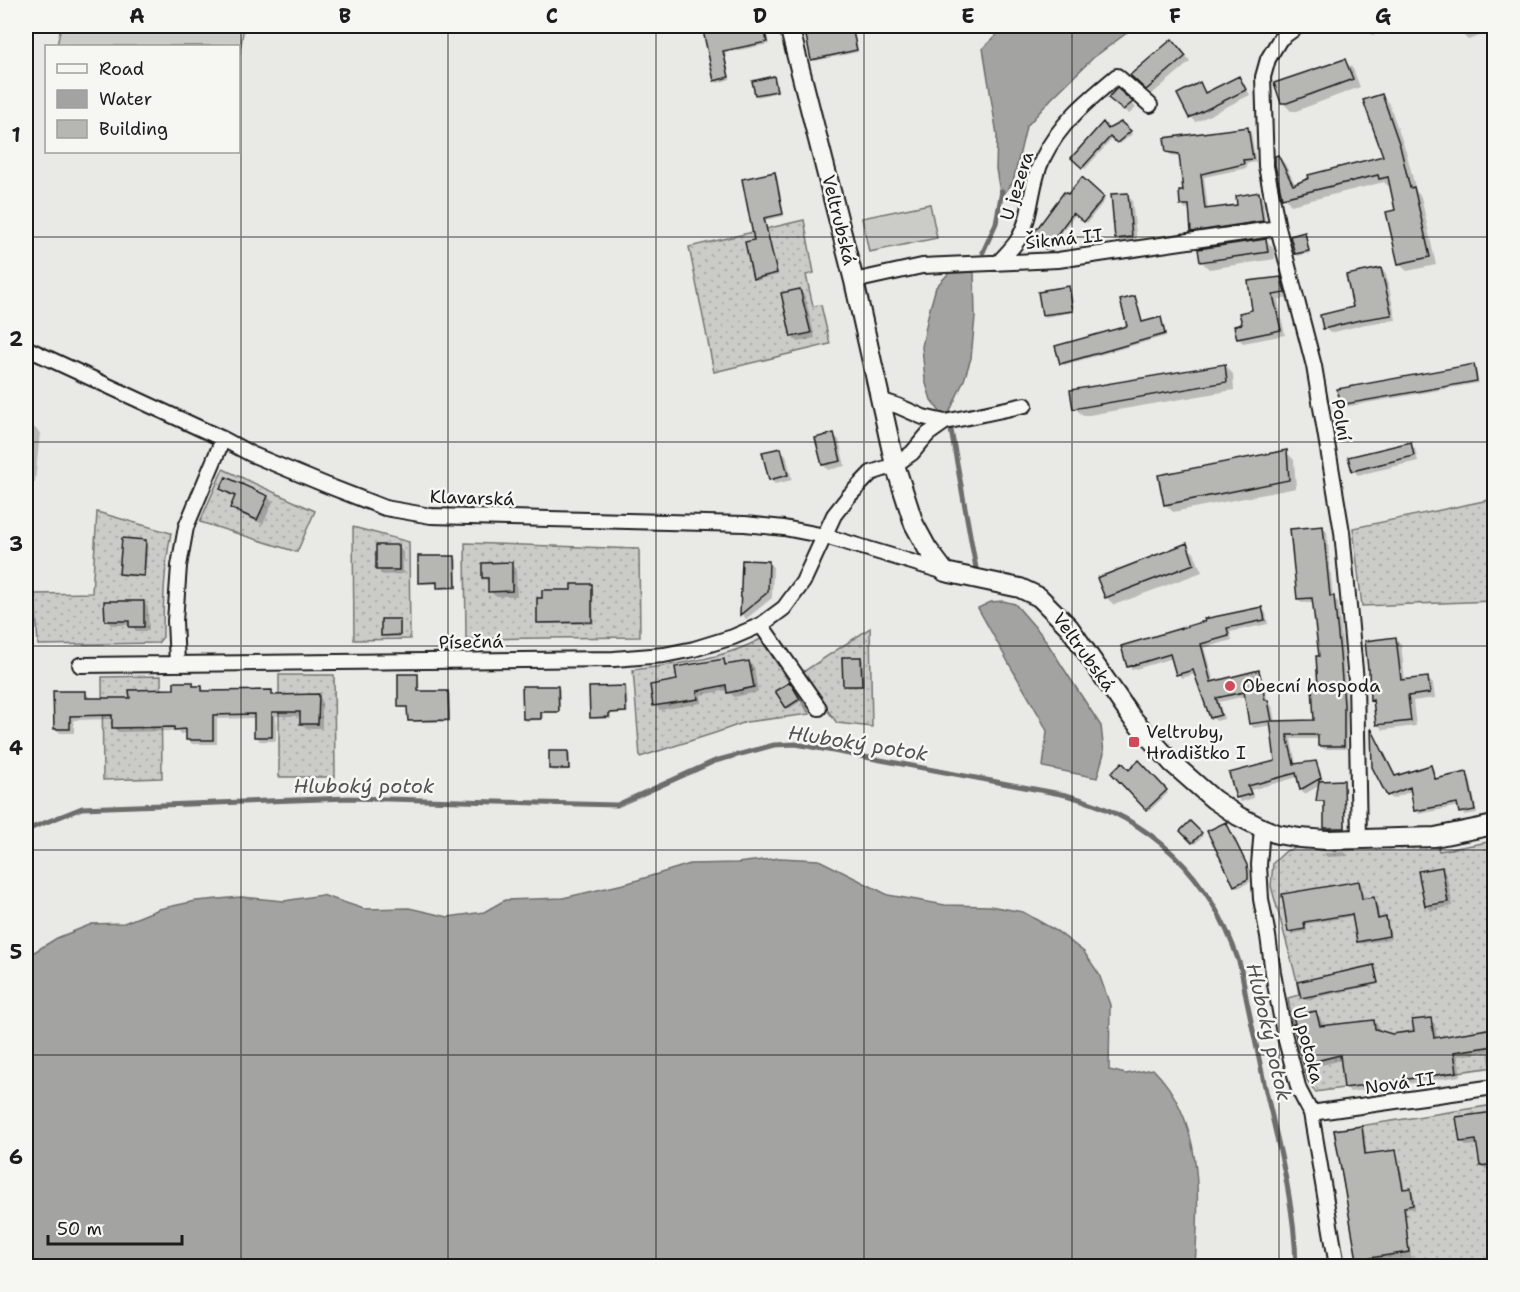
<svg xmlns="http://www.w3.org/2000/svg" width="1520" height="1292" viewBox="0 0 1520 1292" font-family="'Shantell Sans',sans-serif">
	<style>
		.grass { fill: #cbcbc7; stroke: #747472; stroke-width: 1.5 }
		.garden { fill: url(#garden-dots); stroke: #747472; stroke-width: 1.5 }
		.water { fill: #a3a3a1; stroke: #6d6d6c; stroke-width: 1.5 }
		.shadow { fill: #0003 }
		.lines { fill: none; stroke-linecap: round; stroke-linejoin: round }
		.stream { stroke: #6d6d6c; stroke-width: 5 }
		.building { fill: #b6b6b3; stroke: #1c1c1c; stroke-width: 1.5 }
		.minor-casing { stroke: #1c1c1c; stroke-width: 18 }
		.tertiary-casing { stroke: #1c1c1c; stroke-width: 22 }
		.minor { stroke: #f6f6f2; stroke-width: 14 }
		.tertiary { stroke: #f6f6f2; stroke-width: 18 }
		.grid { fill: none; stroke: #1c1c1c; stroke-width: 1.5; stroke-opacity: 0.55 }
		.poi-dot { fill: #d1495b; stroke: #f6f6f2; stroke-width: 2 }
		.labels { text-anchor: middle; stroke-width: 5; stroke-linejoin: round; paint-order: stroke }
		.street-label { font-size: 18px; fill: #1c1c1c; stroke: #f6f6f2 }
		.poi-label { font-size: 18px; fill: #1c1c1c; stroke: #f6f6f2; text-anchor: start }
		.water-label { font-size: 20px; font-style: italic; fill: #525251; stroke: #f6f6f2 }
		.neatline { fill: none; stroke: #1c1c1c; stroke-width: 2 }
		.grid-label { font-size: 20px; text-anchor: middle; font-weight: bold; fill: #1c1c1c }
	</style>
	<defs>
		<pattern id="garden-dots" width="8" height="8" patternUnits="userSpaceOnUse" patternTransform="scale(1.5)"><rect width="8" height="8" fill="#cbcbc7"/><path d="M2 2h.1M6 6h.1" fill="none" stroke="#aeaeaa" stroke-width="1.8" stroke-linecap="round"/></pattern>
	</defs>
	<rect width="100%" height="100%" fill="#e9e9e5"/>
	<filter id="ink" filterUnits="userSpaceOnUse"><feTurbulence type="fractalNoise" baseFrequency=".0167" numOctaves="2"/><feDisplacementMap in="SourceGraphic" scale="12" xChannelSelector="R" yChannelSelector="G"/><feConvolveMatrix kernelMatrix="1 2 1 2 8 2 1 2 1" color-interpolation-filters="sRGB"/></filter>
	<g filter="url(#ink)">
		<path class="grass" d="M61,26H244L239,57L238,46H57Z
			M930,204L937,238L869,252L862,218Z"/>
		<path class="garden" d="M804,220L814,273L806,275L813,306L821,305L830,344L714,372L689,247Z
			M223,469L315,511L297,552L200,522Z
			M1494,499V601L1362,606L1353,528Z
			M97,512L171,533C164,569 163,601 163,637L158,643L38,645L35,594L92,593Z
			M353,527L409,542L410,639L354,640Z
			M465,543L639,549L640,637L466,639Z
			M870,628L872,727L837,723L800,674Z
			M761,639L810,714L746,722L715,733L640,757L633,670C676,664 721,660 761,639Z
			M279,675H334L335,777H279Z
			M161,676L162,778L103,780L102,677Z
			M1494,841V1067L1315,1092L1307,1080L1292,1022L1288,998L1299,995L1296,977L1271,886L1273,863L1286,851L1296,848L1438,844L1439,851Z
			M1494,1105V1266H1359L1334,1130Z"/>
		<path class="water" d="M1006,26H1136L1093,58L1052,98L1026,127L1013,182L1001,198L996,169L997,135L983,48Z
			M974,272L975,317L971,358L964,380L949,413H941L931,400L925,380L922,347L928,316L936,287L949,273Z
			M1003,601L1015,604L1042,635L1101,726L1104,753L1097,778L1043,767L1047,731L1039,715L1012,669L978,608L991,602Z
			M780,858L819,860L888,895L945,905L990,906L1023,912L1058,932L1084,952L1099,974L1110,1005L1109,1070L1126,1074L1153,1069C1205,1121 1199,1199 1195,1266H26V957L57,938L92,924L124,923L159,909L196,901L241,897L284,901L322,895L364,909L409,908L448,917L484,912L505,900L563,898L628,883L690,864L737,863Z"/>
		<path class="shadow" d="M703,26H766V27L765,28L769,44L725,53L730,79L718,83L715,81Z
			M833,26H852L858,52L815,61L813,59L834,32Z
			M1366,26H1409L1372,35L1367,30Z
			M1460,26H1483L1485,34L1468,40L1463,35Z
			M1177,46L1190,62L1152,94L1137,80Z
			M1345,61L1353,69L1360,87L1296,111H1291L1282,102Z
			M1239,77L1244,83L1250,95L1196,122L1191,117L1179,94L1199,84L1207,93Z
			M773,78L776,80L778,92L758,97L756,95Z
			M1381,96L1389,103L1407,155L1416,191L1421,197L1436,265L1407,271L1399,264L1397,211L1391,185L1388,186L1384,182L1291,205L1284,197L1278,156L1285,164L1296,186L1385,157Z
			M1115,103H1132L1136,108L1129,114Z
			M1121,124L1132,134L1120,144L1113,138L1085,169L1073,158L1108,130Z
			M1247,129L1251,132L1256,162L1246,164L1247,168L1204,177L1208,210L1239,206L1258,194L1262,197L1266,224L1196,235L1192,231L1191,208L1185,209L1182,205L1184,192L1180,156L1171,155L1167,151Z
			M774,174L776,176L784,216L765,220L778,275L757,280L755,278L756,241Z
			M1082,179L1105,200L1087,223L1076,214L1048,250L1034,240Z
			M1127,195L1132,200L1137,242L1122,243L1117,238Z
			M1304,234L1306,236L1310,253L1298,256L1296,253Z
			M1266,240L1274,249L1275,259L1209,269L1201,261Z
			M1381,269L1386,274L1396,320L1366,324L1330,333L1325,328L1355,308Z
			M1281,279L1286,284L1289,298L1278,300L1285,335L1243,343L1238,338L1243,325L1253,311Z
			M1068,287L1071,289L1074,312L1046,317L1043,315Z
			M800,290L805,296L815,338L798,342L793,336Z
			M1135,298L1137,300L1143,324L1160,319L1162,321L1166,336L1064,365L1062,363L1129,328Z
			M1225,366L1233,374L1234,390L1083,416L1075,408Z
			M1474,366L1476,368L1478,383L1344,407L1342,405L1339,390Z
			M26,427L35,428L40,433L35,482H26Z
			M834,435L839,440L845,466L828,470L823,465Z
			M1410,444L1415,449L1418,461L1358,475L1353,470Z
			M781,450L786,455L792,480L775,484L770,479Z
			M1286,452L1294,460L1296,488L1173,512L1165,504Z
			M227,479L268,497L273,502L263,524L237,513L232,507L236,498L227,494L222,489Z
			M1322,527L1327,532L1333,598L1338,602L1344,660L1347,711V749H1324L1319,745L1320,739H1291L1296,765L1315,763L1319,767L1324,783L1343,782L1345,784L1346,830H1328L1325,828L1326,802H1319L1317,800L1320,785L1305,794L1301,790L1298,777L1251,790L1254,798L1241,802L1237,797L1231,774L1277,762L1272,725L1254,728L1250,724L1246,696L1219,702L1224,719L1216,721L1212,717L1196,674L1182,678L1178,674L1173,658L1132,670L1128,666L1262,609L1266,613L1268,624L1230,632L1232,640L1204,648L1214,682L1258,672L1262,676L1268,702L1272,706L1275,722H1315L1320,687V658L1314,602L1302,603L1298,599Z
			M145,541L148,543L145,577L123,576L121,574Z
			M1186,545L1194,553L1202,572L1114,605L1106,597Z
			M398,546L403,552V574L383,575L378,569Z
			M455,557L457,560V589H441L438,587V584H422L420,582Z
			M743,561L768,562L773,567L772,598L746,619L742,614Z
			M511,564L516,569L517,596H495L490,591V584L484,578Z
			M591,586L593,588L594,624H541L539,622L573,591Z
			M143,602L148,607L149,631H136L131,625H111L106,620Z
			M399,621L401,623V637H384L382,635Z
			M1396,639L1401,644L1405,681L1428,679L1433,684L1435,698L1413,701L1416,726L1383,730L1378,725L1375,704L1372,700Z
			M861,658L863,660L864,687L847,688L845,686Z
			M724,661L729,666L748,662L754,667L758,692L734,697L728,690L701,695L702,703L660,710L655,705L679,682Z
			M417,676L419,678L420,692H448L450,694V722H411L409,720V708H402L400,706Z
			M192,683L196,687H202L206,692H271L275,696H318L322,700V728H306L301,724V716H276V741H260L256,736L255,718L217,719V744H192L188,739L187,733L180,734L178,731L118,732L113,727V719L74,720V733H60L55,728L85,692L90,697V700L131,699L176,690Z
			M791,686L801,701L789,709L787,707Z
			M558,687L560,689V713H543V720L526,721L524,718Z
			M625,687L627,689L628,713L611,714V719H594L592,717Z
			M1373,732L1396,777L1431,767L1434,770L1437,780L1466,774L1470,777L1477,813L1464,815L1460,812L1459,806L1419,814L1416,810L1412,791L1392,799L1389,795L1374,766Z
			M568,752L570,754V770L553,771L550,768Z
			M1138,762L1168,793L1149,811L1113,773L1129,772Z
			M1190,823L1203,836L1195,844L1182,831Z
			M1226,824L1229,827L1249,869L1250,882L1238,888L1235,885Z
			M1345,852L1347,856L1327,857L1325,855V853Z
			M1441,868L1446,874L1453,906L1431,911L1426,905Z
			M1359,882L1362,885L1364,900L1374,898L1377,901L1380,920L1385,919L1388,922L1391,939L1361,944L1358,941L1354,916L1306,924L1307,931L1292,934L1289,931Z
			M1373,966L1375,968L1379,984L1305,1000L1302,998Z
			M1315,1013L1320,1017L1323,1027L1374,1021L1378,1026L1379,1031L1392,1035L1416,1032L1430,1020L1435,1024L1437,1039L1494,1030V1071L1490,1067L1488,1052L1458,1056L1461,1076L1350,1092L1346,1087L1342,1060L1310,1068L1305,1063Z
			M1494,1114V1185L1492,1169L1486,1170L1482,1165L1478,1145L1466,1146L1461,1141L1458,1119Z
			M1361,1127L1364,1130L1367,1156L1395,1152L1398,1154L1405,1191L1410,1190L1413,1193L1415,1208L1406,1209L1408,1239L1413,1266H1361L1336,1131Z"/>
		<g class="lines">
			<path class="stream" d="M983,252L996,223L1002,191
				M951,430L976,568
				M26,832L34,827L82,808L349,798L617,805L715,761L774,745L796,744L1066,795C1152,818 1211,877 1239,962C1243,974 1244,989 1247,1002C1253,1030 1259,1059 1265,1087C1279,1146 1295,1206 1296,1266"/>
		</g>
		<path class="building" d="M702,26H764L767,42L723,51L729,77L714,81Z
			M852,27L857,50L811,60L806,36Z
			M1172,39L1186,56L1146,90L1130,75Z
			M1345,59L1353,79L1287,103H1281L1274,83Z
			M774,76L777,91L755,95L752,81Z
			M1239,76L1246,90L1189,118L1177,94L1200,82L1205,93Z
			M1117,88L1133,102L1123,110L1108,98Z
			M1382,94L1400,146L1410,188L1414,187L1430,257L1398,264L1386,212L1395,210L1388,177L1379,179L1378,175L1282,198L1275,165V156L1278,155L1293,185L1309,178L1308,175L1383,156L1363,100Z
			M1103,122L1108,129L1121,122L1131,131L1117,143L1110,137L1082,168L1071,158Z
			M1248,127L1253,159L1243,160L1244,164L1201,174L1205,209L1237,205L1236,196L1259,192L1263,221L1191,232L1189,205H1180L1179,191H1183L1179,154L1166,152L1164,138Z
			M775,172L783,214L764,218L777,273L753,279L745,242L754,240L742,179Z
			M1082,177L1104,197L1084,222L1073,213L1046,249L1030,238L1064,192L1068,194Z
			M1128,193L1132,237L1115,239L1111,194Z
			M1305,232L1309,251L1295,254L1290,236Z
			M1266,239L1268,252L1200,262L1198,249Z
			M1381,268L1392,315L1360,320L1323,329L1320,315L1353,307L1346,275Z
			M1281,277L1285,293L1273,295L1281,330L1237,339L1234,326L1242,324L1239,313L1252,310L1248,281Z
			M1069,286L1073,311L1042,315L1038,292L1045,291L1044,290Z
			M800,289L811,333L791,337L781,293Z
			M1135,296L1142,322L1161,317L1165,334L1060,364L1055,346L1127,326L1120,300Z
			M1225,364L1227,382L1073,409L1070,390Z
			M1474,364L1477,381L1340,405L1337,389Z
			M834,433L841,461L822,465L815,438Z
			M1411,442L1414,456L1352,471L1348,457Z
			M781,448L788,475L769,480L762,452Z
			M1287,450L1289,480L1164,505L1158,475Z
			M226,477L268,496L257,520L230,508L235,496L220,489Z
			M1323,526L1330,596H1334L1340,654L1344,705V746H1318V735H1287L1294,764L1316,761L1321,778L1300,790L1296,773L1248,786L1251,794L1236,798L1229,773L1275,761L1270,721L1249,724L1244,692L1216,698L1221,715L1210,718L1193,670L1176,675L1170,654L1127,667L1121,646L1205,621L1204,619L1262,607L1265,620L1227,628L1229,636L1201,644L1211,682L1259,670L1265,700H1268L1272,721L1314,720L1312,686H1318L1316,656H1319L1312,598L1297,599L1290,529Z
			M122,538L146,540L144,576L119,574Z
			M1187,543L1194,564L1105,598L1097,578Z
			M376,545H399V570H376Z
			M418,556H455L456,587L437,588V582L418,583Z
			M742,560L769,561L768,592L740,615Z
			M512,562V591L488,592V578H482V563Z
			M571,584H592V622L537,623V598H542V590H571Z
			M104,601H144V627H129V621H105Z
			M381,619H400V635L381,636Z
			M1396,637L1401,680L1428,677L1430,693L1408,696L1411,721L1376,725L1373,700L1370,701L1369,669H1368L1365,641Z
			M842,657H861L862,686H843Z
			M724,659L725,665L749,661L754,687L727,693L726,685L697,691L698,699L653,706L650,685L677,680L675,667Z
			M398,674H418V691H448L449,720L408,721L407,707H398Z
			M174,682H193V686H202V691L272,690V695L319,694L318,724H300V712H272V737H254V714L213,715V740H186V729L174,730V727L112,728V715L70,716V729H54L53,691H86V698H130L129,690L174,689Z
			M790,682L800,699L786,708L775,691Z
			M522,686H558L559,712H541V719H523Z
			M625,686L626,712L609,713V717L590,718L589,687Z
			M1371,728L1395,776L1431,765L1435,779L1467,772L1475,810L1459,813L1457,803L1414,811L1410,787L1387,796L1372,767Z
			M549,751H568L569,769H549Z
			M1139,760L1167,790L1146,810L1111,773L1122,762L1129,770Z
			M1344,780L1345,828H1324V801H1316L1319,781Z
			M1190,821L1202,833L1192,843L1180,831Z
			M1226,822L1247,865L1248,873V879L1234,886L1207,831Z
			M1442,867L1448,902L1425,906L1418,871Z
			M1359,881L1362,899L1374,897L1378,919L1386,917L1389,936L1357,942L1352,914L1304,922L1305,929L1288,932L1282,894Z
			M1374,965L1378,983L1301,998L1297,982Z
			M1316,1011L1320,1026L1374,1020L1375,1029L1392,1034L1414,1031L1412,1020L1431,1018L1434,1038L1494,1028V1046L1454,1052L1457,1072L1344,1088L1340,1055L1304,1064L1293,1024H1295L1293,1016Z
			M1494,1112V1164L1480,1166L1476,1140L1460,1142L1456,1117Z
			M1362,1126L1365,1154L1396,1150L1403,1189L1411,1188L1413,1205L1404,1207L1409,1252L1357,1260L1334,1130Z"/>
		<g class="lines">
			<defs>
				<path id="minor" d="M1298,26L1280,39L1268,59L1263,77L1266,166L1278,228L1314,366L1342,532L1356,681L1359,838
					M998,263C1005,255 1014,247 1019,238C1033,214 1030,183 1043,158C1059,124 1088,100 1117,76L1150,105
					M854,281L922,266L1058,260L1278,228
					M26,348L223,439L251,454L326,485L385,508L431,516L745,524L784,528L825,536L945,572
					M880,400L898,406L923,417L945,422
					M761,625L819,708
					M177,663L175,621L179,566L186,527L223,439
					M80,665L614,659L664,655L694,649L733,637L761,625L784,608L803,582L834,515L849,496L871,473L895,465L912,453L928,434L945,422L1025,405
					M1262,828L1259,865L1261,899L1268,936L1273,973L1284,1033L1299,1090L1311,1113L1337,1266
					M1311,1113L1494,1087"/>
				<path id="tertiary" d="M789,26L854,281L895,465L914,524L927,548L945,572L1020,588L1039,597L1069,627L1132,718L1172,763L1213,799L1238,816L1262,828L1277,834L1300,838L1327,840L1435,837L1494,825"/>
			</defs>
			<use href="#minor" class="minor-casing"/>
			<use href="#tertiary" class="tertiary-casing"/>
			<use href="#minor" class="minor"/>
			<use href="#tertiary" class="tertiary"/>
		</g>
	</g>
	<path class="grid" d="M241,26V1266M448,26V1266M656,26V1266M864,26V1266M1072,26V1266M1279,26V1266M26,237H1494M26,442H1494M26,646H1494M26,850H1494M26,1055H1494"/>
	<g class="poi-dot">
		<circle cx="1230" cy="686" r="6"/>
		<rect x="1128" y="736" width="12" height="12" rx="3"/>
	</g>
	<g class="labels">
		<g class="street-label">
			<text transform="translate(1017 186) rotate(-72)" y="6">U jezera</text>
			<text transform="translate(839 220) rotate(76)" y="6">Veltrubská</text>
			<text transform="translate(1064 239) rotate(-6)" y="6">Šikmá II</text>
			<text transform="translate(1341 420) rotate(80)" y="6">Polní</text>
			<text transform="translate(472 498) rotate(2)" y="6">Klavarská</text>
			<text transform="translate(471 642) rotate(-1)" y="6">Písečná</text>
			<text transform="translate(1084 652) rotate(54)" y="6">Veltrubská</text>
			<text transform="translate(1308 1045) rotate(76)" y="6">U potoka</text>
			<text transform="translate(1400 1083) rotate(-8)" y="6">Nová II</text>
		</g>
		<g class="poi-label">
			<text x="1242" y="692">Obecní hospoda</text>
			<text x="1146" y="738">Veltruby,<tspan x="1146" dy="21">Hradištko I</tspan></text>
		</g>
		<g class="water-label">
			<text transform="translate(858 743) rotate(9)" y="7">Hluboký potok</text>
			<text x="364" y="793">Hluboký potok</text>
			<text transform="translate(1269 1032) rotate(77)" y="7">Hluboký potok</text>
		</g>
	</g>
	<rect width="1520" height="1292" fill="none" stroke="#f6f6f2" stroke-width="66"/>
	<rect x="45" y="45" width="195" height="108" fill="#f6f6f2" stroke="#9f9f9c" stroke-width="1.5"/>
	<rect x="57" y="64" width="30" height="9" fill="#f6f6f2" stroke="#9f9f9c" stroke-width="1.5"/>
	<text x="99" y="75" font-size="18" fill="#1c1c1c">Road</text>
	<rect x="57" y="90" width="30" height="18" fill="#a3a3a1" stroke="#9f9f9c" stroke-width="1.5"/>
	<text x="99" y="105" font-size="18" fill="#1c1c1c">Water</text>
	<rect x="57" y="120" width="30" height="18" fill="#b6b6b3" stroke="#9f9f9c" stroke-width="1.5"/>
	<text x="99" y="135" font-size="18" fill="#1c1c1c">Building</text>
	<path d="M48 1235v9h134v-9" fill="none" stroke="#1c1c1c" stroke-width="3"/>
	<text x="57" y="1235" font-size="18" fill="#1c1c1c" stroke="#f6f6f2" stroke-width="4.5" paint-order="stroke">50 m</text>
	<rect x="33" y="33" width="1454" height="1226" class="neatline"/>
	<g class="grid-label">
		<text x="137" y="23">A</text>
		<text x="345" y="23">B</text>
		<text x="552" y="23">C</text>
		<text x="760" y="23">D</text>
		<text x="968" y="23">E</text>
		<text x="1175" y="23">F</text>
		<text x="1383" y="23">G</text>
		<text x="16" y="142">1</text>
		<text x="16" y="346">2</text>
		<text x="16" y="551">3</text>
		<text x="16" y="755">4</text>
		<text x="16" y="959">5</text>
		<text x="16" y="1164">6</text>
	</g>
</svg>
